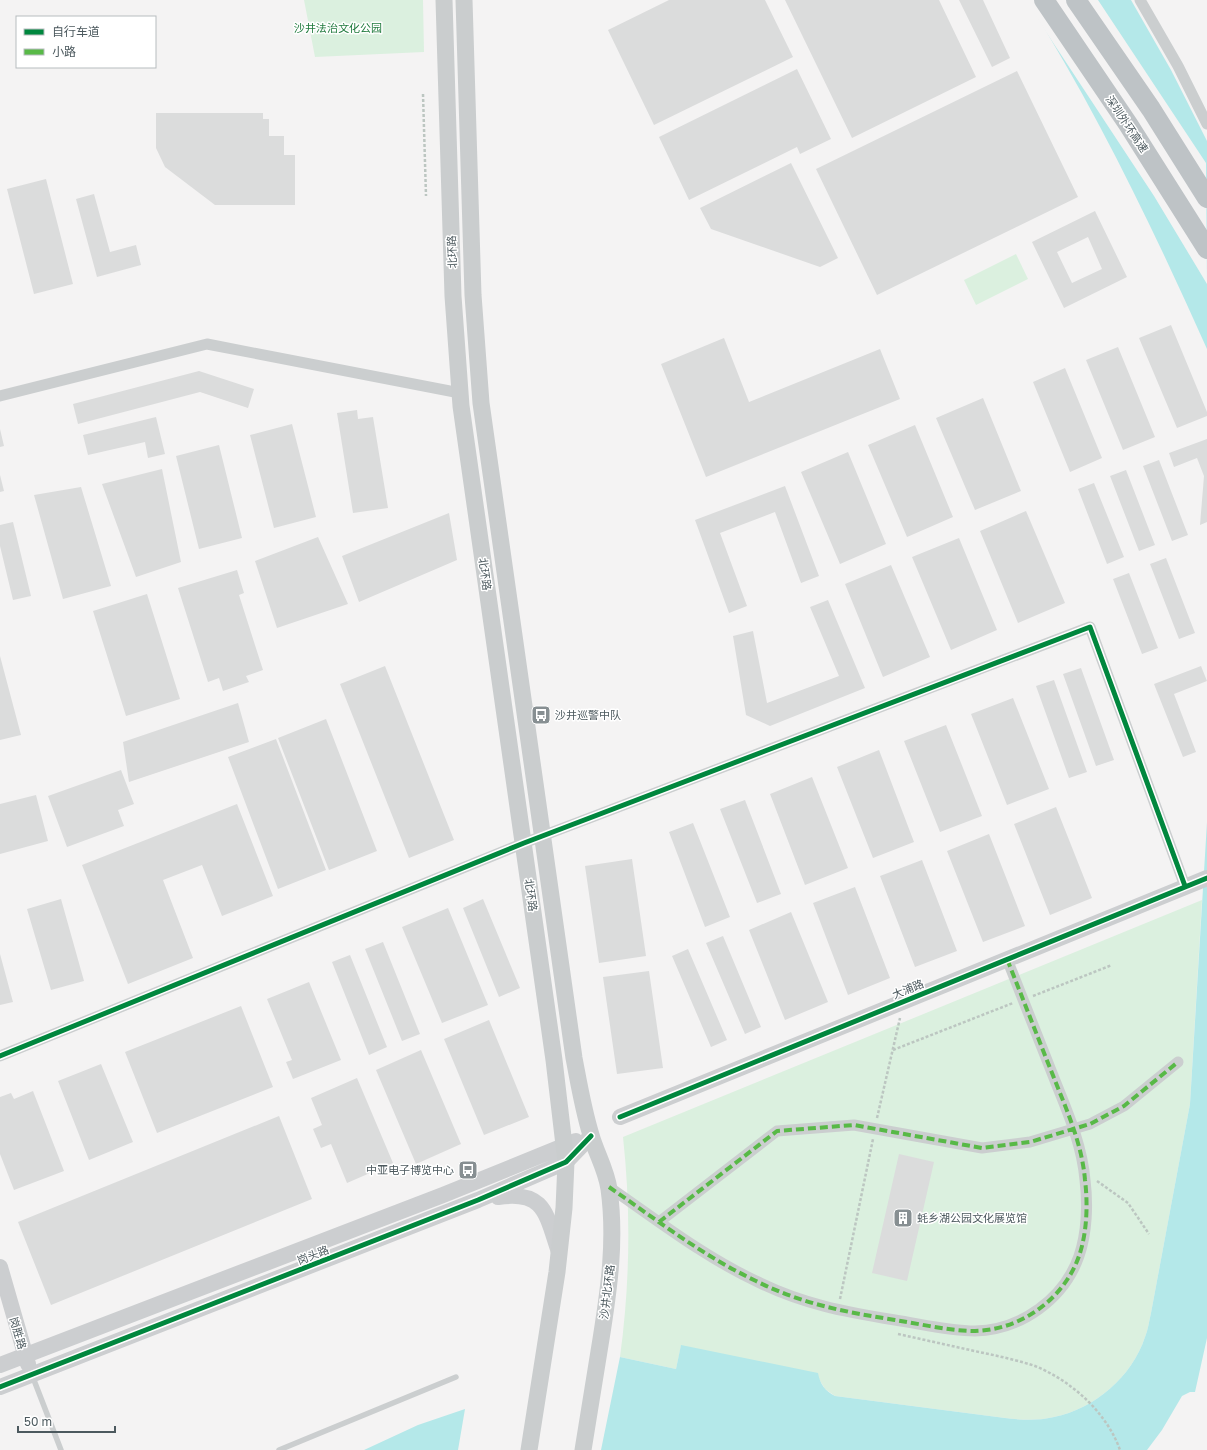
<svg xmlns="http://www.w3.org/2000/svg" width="1207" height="1450" viewBox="0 0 1207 1450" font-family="'Golos Text','Noto Sans SC',sans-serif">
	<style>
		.green { fill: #dbf0df }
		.water { fill: #b4e8e9 }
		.pier { fill: #f4f3f3 }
		.building { fill: #dbdcdc; fill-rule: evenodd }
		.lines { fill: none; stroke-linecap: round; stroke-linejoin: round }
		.path { stroke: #bcc6c1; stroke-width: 2.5; stroke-dasharray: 3 2; stroke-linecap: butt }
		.lane { stroke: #cbcecf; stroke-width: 5.5 }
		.street { stroke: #cbcecf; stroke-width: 11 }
		.secondary { stroke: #ccced0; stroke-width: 16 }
		.primary { stroke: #cacdce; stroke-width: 17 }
		.highway { stroke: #bec3c6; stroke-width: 20 }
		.quiet { stroke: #58b947; stroke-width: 4; stroke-dasharray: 8 4; stroke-linecap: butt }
		.cycleway-casing { stroke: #fff; stroke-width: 8 }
		.cycleway { stroke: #00873e; stroke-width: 5 }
		.labels { text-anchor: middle; stroke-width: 3; stroke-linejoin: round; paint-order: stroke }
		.park-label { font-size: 11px; fill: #217b3e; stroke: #fff }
		.street-label { font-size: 11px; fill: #4c595e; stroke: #fff }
		.poi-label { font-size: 11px; fill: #4c595e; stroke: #fff; text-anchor: start }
	</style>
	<rect width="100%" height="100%" fill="#f4f3f3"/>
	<path class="green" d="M304,0H423L424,52L315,57Z
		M1016,254L1028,279L976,305L964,280Z
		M1202,900L1190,1104L1151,1313C1149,1321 1148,1330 1145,1337C1132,1377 1094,1409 1054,1417C1037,1421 1021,1420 1005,1418L835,1396L825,1389L819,1379L681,1346L676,1369L620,1357C630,1283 631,1211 623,1137Z"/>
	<path class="water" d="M1027,0H1131L1171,70L1207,141V349C1153,228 1097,112 1027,0Z
		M1207,822V1338L1195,1392H1190L1182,1396L1162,1430L1147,1450H601L620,1357L676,1369L681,1345L818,1373C820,1384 825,1391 835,1396L1005,1418C1021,1420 1037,1421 1054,1417C1094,1409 1132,1377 1145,1337C1148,1330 1149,1321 1151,1313L1190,1104Z
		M465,1409L458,1450H364L418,1425Z"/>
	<path class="pier" d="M1025,0H1098L1206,163L1207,284L1154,196Z"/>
	<path class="building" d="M669,0H765L793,57L654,125L608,30Z
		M785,0H939L976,77L852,138Z
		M959,0H983L1010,58L992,67Z
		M797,69L831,139L800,154L797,147L689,200L659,137Z
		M1017,71L1078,197L877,295L816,169Z
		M156,113H263V119H269V136H284V155H295V205H215L165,167L156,148Z
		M791,163L838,258L820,267L711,229L700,208Z
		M46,179L73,284L34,294L7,189Z
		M94,194L110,252L136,245L141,265L97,277L76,199Z
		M1095,211L1127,277L1064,308L1032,242ZM1088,237L1102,269L1072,283L1057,252Z
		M1171,325L1207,412V416L1177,428L1139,338Z
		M724,338L749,402L880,349L900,399L706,477L661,364Z
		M1118,347L1155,437L1123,450L1086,360Z
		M1065,368L1102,458L1070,472L1033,382Z
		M199,371L254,389L248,408L200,392L78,424L73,404Z
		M983,398L1021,491L975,510L936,418Z
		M357,410L358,419L373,417L388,508L353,513L337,413Z
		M156,417L165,454L148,458L145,442L88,455L83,435Z
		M292,424L316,517L274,528L250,435Z
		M915,425L953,517L907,537L868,445Z
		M0,429L4,446L0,447Z
		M1207,439V522L1200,525L1204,476L1197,458L1174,467L1169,453Z
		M219,445L242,538L199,549L176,456Z
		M848,452L886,544L840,564L801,472Z
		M1159,460L1188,535L1172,541L1143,466Z
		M162,469L181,562L136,577L102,484Z
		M1126,470L1155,545L1139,551L1110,476Z
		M0,475L4,491L0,492Z
		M1094,483L1124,557L1107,564L1078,489Z
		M785,486L819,576L801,583L775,512L720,533L747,606L729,613L695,520Z
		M81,487L111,586L63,599L34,495Z
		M1026,511L1065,603L1018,623L980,531Z
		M449,513L457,560L359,602L342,556Z
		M13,522L31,596L13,600L0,546V525Z
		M318,537L348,604L277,628L255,561Z
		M959,538L997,630L951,650L912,557Z
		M1166,558L1195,633L1179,639L1150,564Z
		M891,565L930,657L883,677L845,584Z
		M237,570L244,593L239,595L263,670L246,676L249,682L223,691L219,678L208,682L178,588Z
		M1129,573L1158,648L1142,654L1113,579Z
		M147,594L180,699L126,716L93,611Z
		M828,600L865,688L770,726L746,715L733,636L753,631L767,703L839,676L810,607Z
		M0,656L21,735L0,740Z
		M385,666L454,840L409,858L340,684Z
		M1201,666L1207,681L1174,694L1196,752L1183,757L1154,684Z
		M1081,668L1114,760L1096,766L1063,674Z
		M1054,680L1087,772L1069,778L1036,686Z
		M1013,698L1049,789L1007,805L971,714Z
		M238,703L249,742L129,782L123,742Z
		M326,719L377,851L329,870L278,738Z
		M946,725L982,816L940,832L904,741Z
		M276,739L326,870L278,889L228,757Z
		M879,750L914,842L873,858L837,767Z
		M121,770L134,804L118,810L124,826L67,847L48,796Z
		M812,777L848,868L805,885L770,794Z
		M36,795L48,841L0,854V804Z
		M745,800L781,894L757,903L720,809Z
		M237,804L273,896L222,916L202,865L163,880L193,958L128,984L82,865Z
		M1056,807L1092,898L1050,915L1014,824Z
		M693,823L730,917L705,927L669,832Z
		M989,834L1025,926L983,942L947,851Z
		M632,859L646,956L599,963L585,866Z
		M922,860L957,951L915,967L880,876Z
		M855,887L890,978L848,995L813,903Z
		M61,899L84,981L51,990L27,909Z
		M483,899L520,988L499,997L463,908Z
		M448,908L488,1005L442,1023L402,927Z
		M791,912L828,1002L785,1020L749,930Z
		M723,936L761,1027L745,1034L706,943Z
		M383,942L420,1034L402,1041L365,949Z
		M688,949L727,1040L711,1047L672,956Z
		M0,954L13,1002L0,1005Z
		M350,955L387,1047L369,1055L332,962Z
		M649,971L663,1068L617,1074L603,977Z
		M309,982L341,1060L293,1079L286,1062L292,1060L267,999Z
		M241,1006L273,1087L157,1133L125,1052Z
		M489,1020L529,1117L484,1135L444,1039Z
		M421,1050L461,1144L416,1164L376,1070Z
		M101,1064L133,1142L89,1160L58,1081Z
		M357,1078L393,1163L347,1183L331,1144L321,1148L313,1129L322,1125L311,1098Z
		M33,1091L64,1171L14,1190L0,1154V1097L11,1093L14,1099Z
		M279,1116L312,1199L51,1305L18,1222Z
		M899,1154L934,1162L907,1281L872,1273Z"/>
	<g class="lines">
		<path class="path" d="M423,94L426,196
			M1033,996L1112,965
			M893,1050L1013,1003
			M877,1118L900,1018
			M1097,1181L1128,1203L1149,1234
			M840,1299L873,1139
			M898,1334C925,1340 952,1346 979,1352C998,1356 1017,1360 1035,1366C1072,1381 1107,1413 1120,1450"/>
		<path class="lane" d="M32,1375L61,1450
			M279,1450L456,1377"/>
		<path class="street" d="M1140,0L1178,66L1207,124
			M0,396L207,344L460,393
			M0,1056L524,843L1090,627L1185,886
			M609,1187C657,1220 703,1256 756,1281C802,1304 845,1312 895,1320C921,1324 949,1331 975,1331C1021,1330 1064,1299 1079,1256C1087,1233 1088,1204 1085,1180C1082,1144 1067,1111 1054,1078C1038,1038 1023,999 1007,959
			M659,1222L777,1131L854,1125L982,1148L1030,1142L1090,1124L1124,1106L1178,1062"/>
		<path class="secondary" d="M620,1117L1207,878
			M498,1197C545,1190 546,1214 559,1252
			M0,1267L28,1364
			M0,1365L443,1195L576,1141
			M0,1387L478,1200L566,1162L591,1136"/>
		<path class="primary" d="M444,0L453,296L461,406L554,1060L566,1162L564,1208L557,1272L529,1450
			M464,0L473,295L481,403L574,1058C579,1084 583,1109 591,1135C596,1153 606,1169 609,1189C616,1240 609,1289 601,1339C595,1376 589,1413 583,1450"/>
		<path class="highway" d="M1044,0L1128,124L1207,249
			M1076,0L1151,109L1207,198"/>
		<path class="quiet" d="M609,1187C657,1220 703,1256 756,1281C802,1304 845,1312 895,1320C921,1324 949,1331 975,1331C1021,1330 1064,1299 1079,1256C1087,1233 1088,1204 1085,1180C1082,1144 1067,1111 1054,1078C1038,1038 1023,999 1007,959
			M659,1222L777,1131L854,1125L982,1148L1030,1142L1090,1124L1124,1106L1178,1062"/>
		<defs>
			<path id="cycleway" d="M0,1056L524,843L1090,627L1185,886
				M620,1117L1207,878
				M0,1387L478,1200L566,1162L591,1136"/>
		</defs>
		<use href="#cycleway" class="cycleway-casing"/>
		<use href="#cycleway" class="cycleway"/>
	</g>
	<defs>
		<symbol id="bus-square" viewBox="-11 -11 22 22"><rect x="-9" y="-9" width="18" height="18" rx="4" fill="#878f92" stroke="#fff"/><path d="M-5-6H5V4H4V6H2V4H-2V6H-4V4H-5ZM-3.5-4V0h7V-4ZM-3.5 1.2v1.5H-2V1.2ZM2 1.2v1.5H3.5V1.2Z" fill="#fff"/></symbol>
		<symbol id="building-square" viewBox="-11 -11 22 22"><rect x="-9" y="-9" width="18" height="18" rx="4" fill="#878f92" stroke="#fff"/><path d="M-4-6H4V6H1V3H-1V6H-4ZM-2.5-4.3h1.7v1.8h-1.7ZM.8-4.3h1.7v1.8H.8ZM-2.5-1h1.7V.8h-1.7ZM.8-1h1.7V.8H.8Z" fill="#fff"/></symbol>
	</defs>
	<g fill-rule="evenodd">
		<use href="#bus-square" x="530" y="704" width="22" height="22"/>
		<use href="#bus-square" x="457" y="1159" width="22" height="22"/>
		<use href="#building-square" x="892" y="1207" width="22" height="22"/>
	</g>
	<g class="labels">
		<g class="park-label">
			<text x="338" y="32">沙井法治文化公园</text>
		</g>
		<g class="street-label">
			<text transform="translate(1127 124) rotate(56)" y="4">深圳外环高速</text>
			<text transform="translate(452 252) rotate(-92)" y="4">北环路</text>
			<text transform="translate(485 574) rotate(82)" y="4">北环路</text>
			<text transform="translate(531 895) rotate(82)" y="4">北环路</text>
			<text transform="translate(908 989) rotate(-22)" y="4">大浦路</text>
			<text transform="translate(313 1255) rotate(-21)" y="4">岗头路</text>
			<text transform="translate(607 1292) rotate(-83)" y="4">沙井北环路</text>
			<text transform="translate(18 1333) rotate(74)" y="4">岗胜路</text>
		</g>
		<g class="poi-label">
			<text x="555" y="719">沙井巡警中队</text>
			<text x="454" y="1174" text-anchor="end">中亚电子博览中心</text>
			<text x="917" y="1222">蚝乡湖公园文化展览馆</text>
		</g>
	</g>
	<rect x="16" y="16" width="140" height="52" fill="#ffffff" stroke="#b7bdbf"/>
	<rect x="24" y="29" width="20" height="6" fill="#00873e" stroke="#b7bdbf"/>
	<text x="52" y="36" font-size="12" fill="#4c595e">自行车道</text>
	<rect x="24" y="49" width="20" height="6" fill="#58b947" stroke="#b7bdbf"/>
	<text x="52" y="56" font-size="12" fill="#4c595e">小路</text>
	<path d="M18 1426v6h97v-6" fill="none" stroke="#4c595e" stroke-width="2"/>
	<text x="24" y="1426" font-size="12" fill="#4c595e" stroke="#ffffff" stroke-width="3" paint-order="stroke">50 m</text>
</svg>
